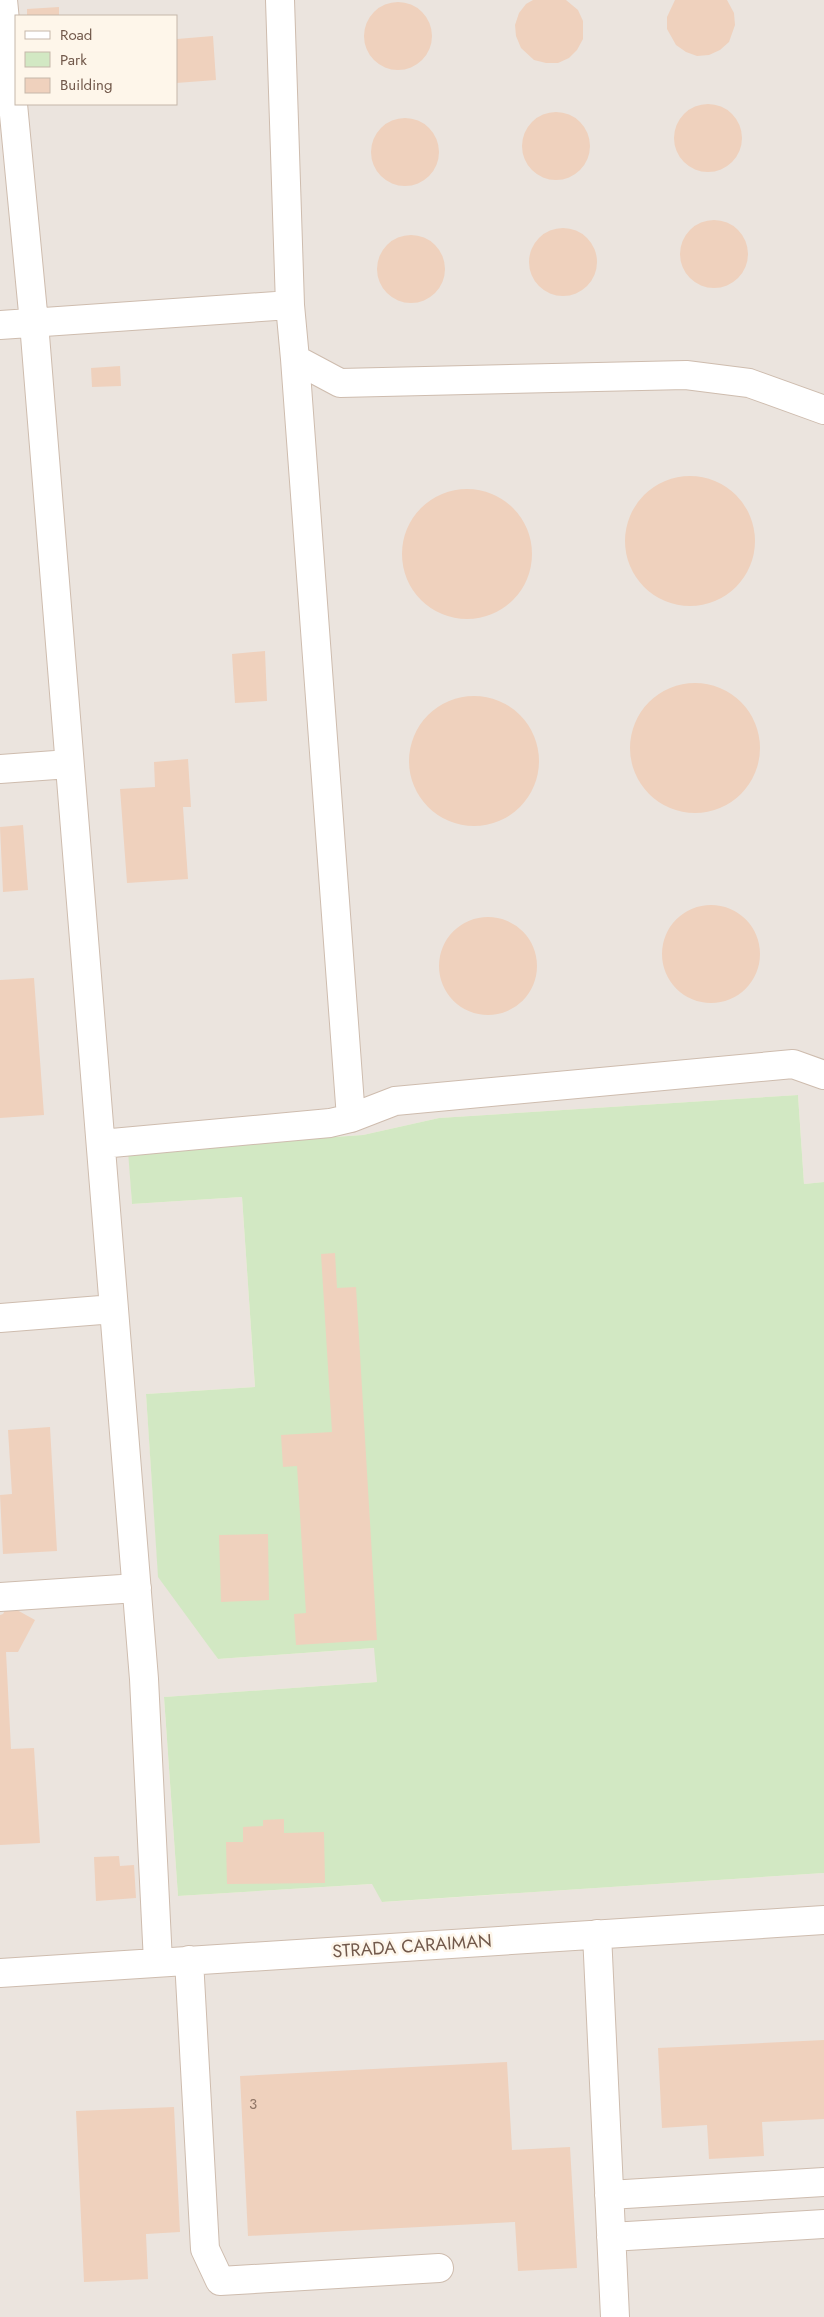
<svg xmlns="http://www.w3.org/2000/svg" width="824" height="2317" viewBox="0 0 824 2317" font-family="Jost,sans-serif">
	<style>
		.industrial { fill: #ebe4de; fill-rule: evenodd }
		.green { fill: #d2e8c3 }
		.building { fill: #efd1bd }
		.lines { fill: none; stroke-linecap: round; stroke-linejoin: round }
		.minor-casing { stroke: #cebcae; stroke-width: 30 }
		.minor { stroke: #fff; stroke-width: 28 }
		.labels { text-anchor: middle; stroke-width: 5; stroke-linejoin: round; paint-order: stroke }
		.number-label { font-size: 15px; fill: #917768 }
		.street-label { font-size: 18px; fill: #72594b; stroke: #fef6ea }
	</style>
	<rect width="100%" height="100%" fill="#fbf2e4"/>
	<path class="industrial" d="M0,0H824V1182L804,1184L798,1095L439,1118L363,1135L129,1151L132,1204L242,1197L255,1387L146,1394L158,1570L218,1659L375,1648L377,1682L164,1697L178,1896L373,1884L383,1902L824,1873V2317H0ZM16,16H176V104H16Z"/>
	<path class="green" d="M798,1095L804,1184L824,1182V1873L382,1902L372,1884L178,1896L164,1697L377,1682L374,1648L218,1659L158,1577L146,1394L255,1387L242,1197L132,1204L128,1151L363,1135L439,1118Z"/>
	<path class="building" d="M533,0H566L578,10L583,21V39L577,50L569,58L558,63H546L534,60L521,48L516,36L515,25L519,13L526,4Z
		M675,0H727L734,13L735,25L729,42L720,50L709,55L697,56L686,52L676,45L667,29V17Z
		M364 36a34 34 0 1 1 68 0a34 34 0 1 1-68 0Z
		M59,7V16H27V9Z
		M213,36L216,80L176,83L177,39Z
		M674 138a34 34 0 1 1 68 0a34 34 0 1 1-68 0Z
		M522 146a34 34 0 1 1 68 0a34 34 0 1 1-68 0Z
		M371 152a34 34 0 1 1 68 0a34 34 0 1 1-68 0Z
		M680 254a34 34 0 1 1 68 0a34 34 0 1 1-68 0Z
		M529 262a34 34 0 1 1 68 0a34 34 0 1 1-68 0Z
		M377 269a34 34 0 1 1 68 0a34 34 0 1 1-68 0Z
		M120,366L121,386L92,387L91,368Z
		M625 541a65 65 0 1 1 130 0a65 65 0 1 1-130 0Z
		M402 554a65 65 0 1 1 130 0a65 65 0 1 1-130 0Z
		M265,651L267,701L235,703L232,654Z
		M630 748a65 65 0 1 1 130 0a65 65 0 1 1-130 0Z
		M409 761a65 65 0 1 1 130 0a65 65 0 1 1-130 0Z
		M188,759L191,807H183L188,879L127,883L120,789L155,787L154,762Z
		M23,825L28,890L3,892L0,827Z
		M662 954a49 49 0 1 1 98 0a49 49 0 1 1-98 0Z
		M439 966a49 49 0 1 1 98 0a49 49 0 1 1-98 0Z
		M34,978L44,1115L0,1118V980Z
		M335,1253L337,1288L356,1287L377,1640L296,1645L294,1614L306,1613L297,1466L283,1467L281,1435L332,1432L321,1254Z
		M50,1427L57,1551L3,1554L0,1495L12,1494L8,1430Z
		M268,1534L269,1600L221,1602L219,1535Z
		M8,1605L35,1620L18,1652H6L11,1749L34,1748L40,1843L0,1845V1615L3,1614Z
		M284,1819V1833L324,1832L325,1883L227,1884L226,1842H243V1827L263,1826V1820Z
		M119,1856L120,1866L134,1865L136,1898L96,1901L94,1857Z
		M824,2040V2119L762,2122L764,2156L709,2159L707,2125L662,2128L658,2048Z
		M507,2062L512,2150L570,2147L577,2268L518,2271L515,2222L248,2236L240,2076Z
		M174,2107L180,2232L146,2234L148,2279L84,2282L76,2111Z"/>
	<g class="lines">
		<defs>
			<path id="minor" d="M3,0L34,323L144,1679L158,1962
				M280,0L290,305L295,359L340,383L686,375L749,383L824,410
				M0,325L290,305
				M295,359L351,1118L395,1101L793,1064L824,1075
				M0,769L69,764
				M101,1144L330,1123L351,1118
				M0,1318L114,1309
				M0,1597L137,1588
				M597,1934L615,2317
				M189,1960L205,2249L220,2281L439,2268
				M0,1973L824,1920
				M609,2195L824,2182
				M611,2237L824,2224"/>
		</defs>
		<use href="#minor" class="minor-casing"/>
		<use href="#minor" class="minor"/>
	</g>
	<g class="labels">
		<g class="number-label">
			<text x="253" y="2109">3</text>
		</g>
		<g class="street-label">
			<text transform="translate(412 1946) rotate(-4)" y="6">STRADA CARAIMAN</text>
		</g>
	</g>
	<rect x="15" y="15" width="162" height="90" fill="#fef6ea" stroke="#c6b7aa"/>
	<rect x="25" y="31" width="25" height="8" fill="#ffffff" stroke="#c6b7aa"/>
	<text x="60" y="40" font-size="15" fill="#72594b">Road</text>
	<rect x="25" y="52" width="25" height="15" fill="#d2e8c3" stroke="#c6b7aa"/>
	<text x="60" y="65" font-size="15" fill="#72594b">Park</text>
	<rect x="25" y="78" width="25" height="15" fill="#efd1bd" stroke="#c6b7aa"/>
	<text x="60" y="90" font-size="15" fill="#72594b">Building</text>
</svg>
